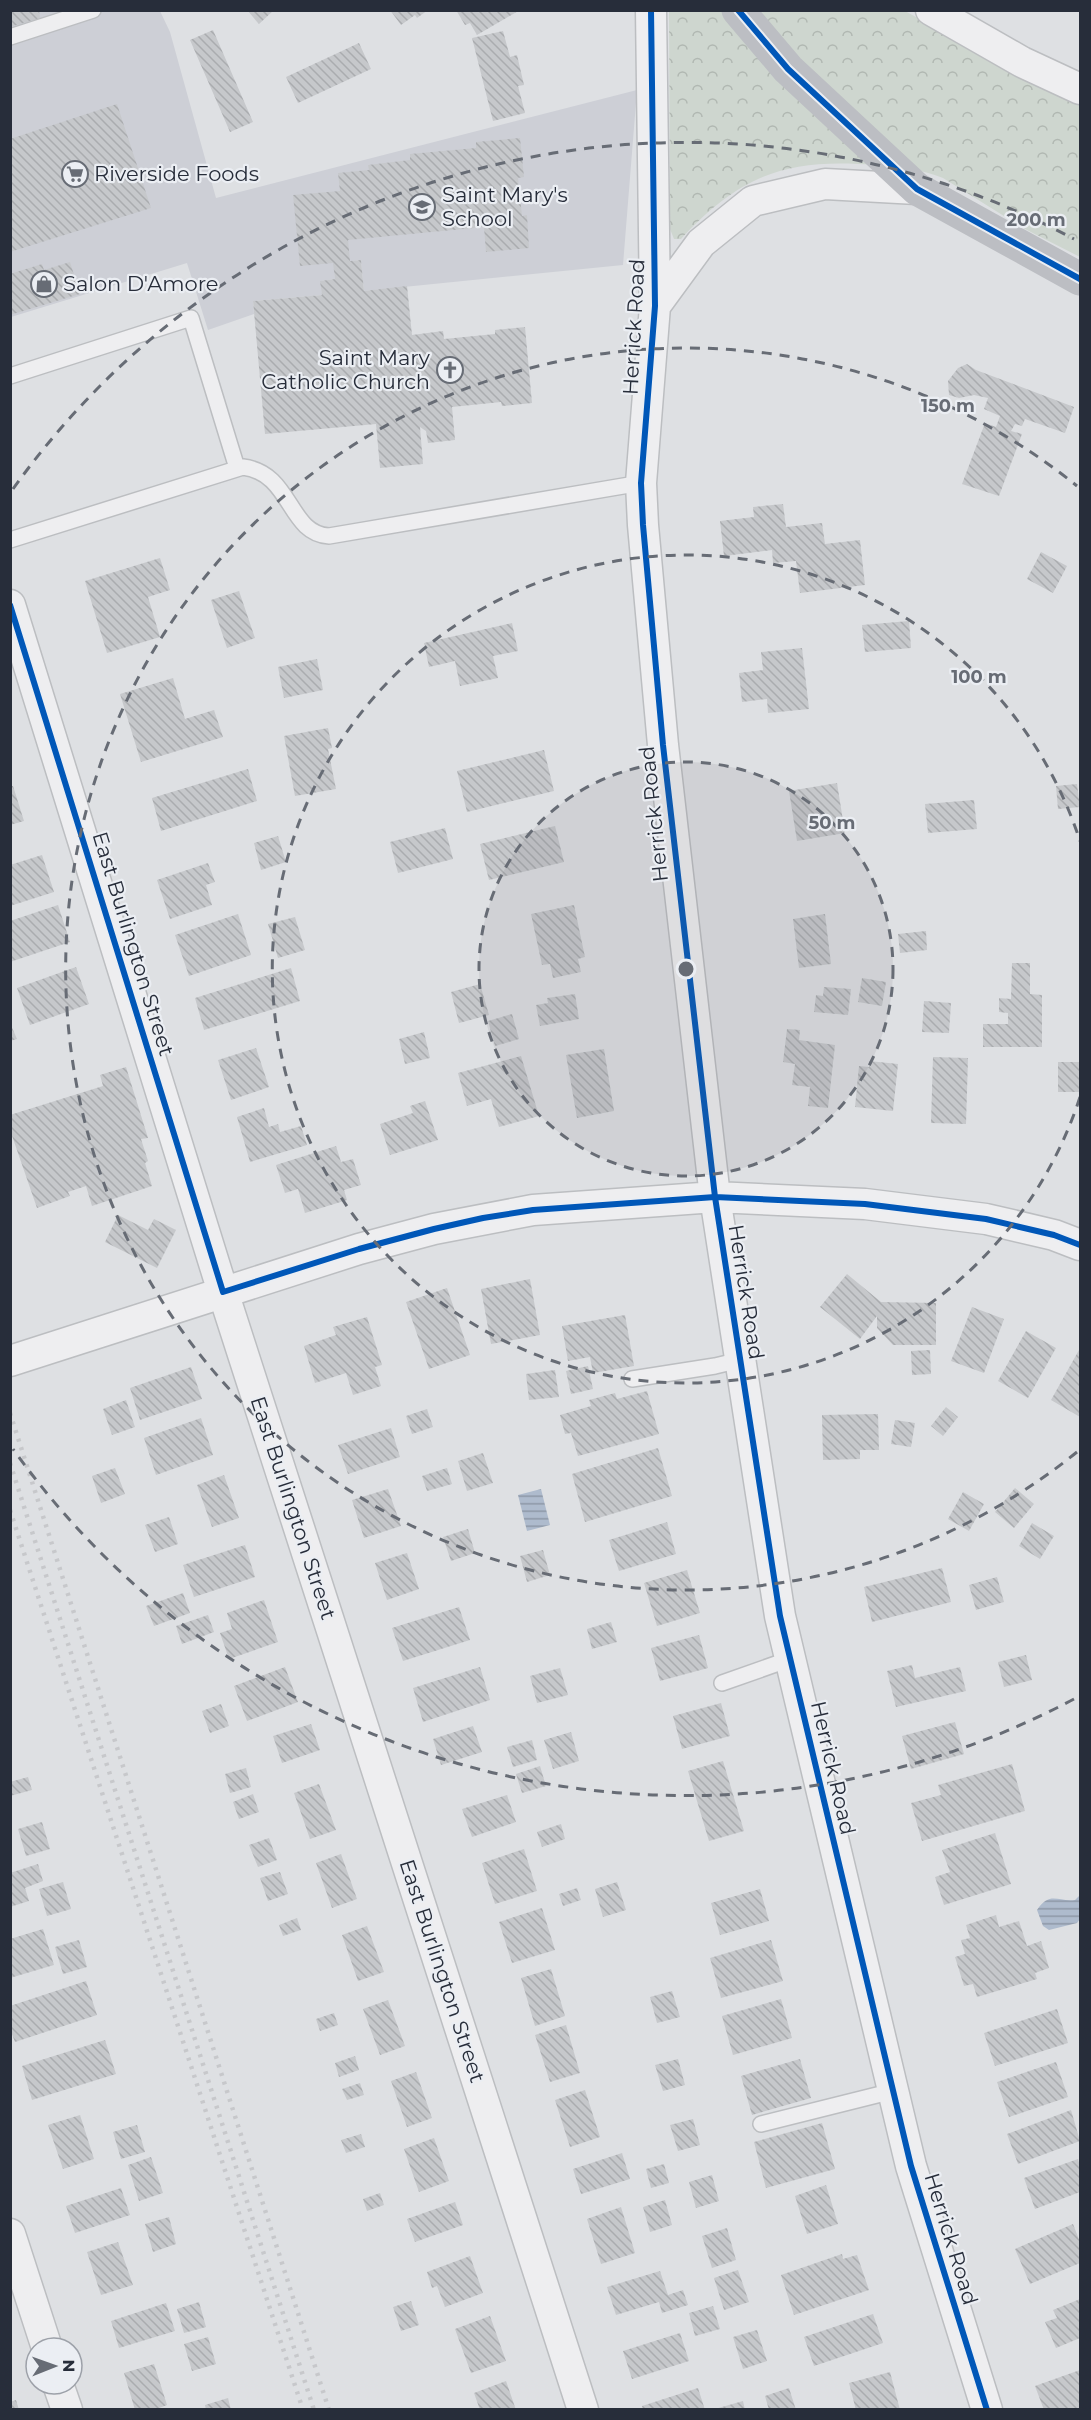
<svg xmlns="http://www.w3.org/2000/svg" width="1091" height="2420" viewBox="0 0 1091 2420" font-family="Montserrat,sans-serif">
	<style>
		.built { fill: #cdcfd6 }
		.park { fill: url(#park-crowns) }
		.water { fill: url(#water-rules) }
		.building { fill: url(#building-back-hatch) }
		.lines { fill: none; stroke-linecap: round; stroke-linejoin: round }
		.lane-casing { stroke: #bcbec1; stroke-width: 18 }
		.street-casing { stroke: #bcbec1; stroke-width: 33 }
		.lane { stroke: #eeeef0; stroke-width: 15 }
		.street { stroke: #eeeef0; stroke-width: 30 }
		.secondary { stroke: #bcbec3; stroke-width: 33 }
		.rail { stroke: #c7c8cb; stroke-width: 4.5; stroke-dasharray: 3 6; stroke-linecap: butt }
		.cycleway-casing { stroke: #ebeef3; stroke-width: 10 }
		.cycleway { stroke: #0057b8; stroke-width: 6 }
		.ring { fill: none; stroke: #676c75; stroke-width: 3; stroke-dasharray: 10 8 }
		.labels { text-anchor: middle; stroke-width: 4.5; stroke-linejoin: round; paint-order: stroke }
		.poi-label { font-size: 21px; fill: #272d3a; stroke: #ebeef3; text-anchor: start }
		.street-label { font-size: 21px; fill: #272d3a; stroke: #ebeef3 }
		.centre { fill: #676c75; stroke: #ebeef3; stroke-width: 3 }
		.ring-label { font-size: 18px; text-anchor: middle; font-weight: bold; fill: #676c75; stroke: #ebeef3; stroke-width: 4.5; stroke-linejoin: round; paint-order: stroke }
	</style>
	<defs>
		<pattern id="park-crowns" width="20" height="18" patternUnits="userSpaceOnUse" patternTransform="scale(1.5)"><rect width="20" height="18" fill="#ced6cf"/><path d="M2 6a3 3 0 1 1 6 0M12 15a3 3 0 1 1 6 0" fill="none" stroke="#b1b8b2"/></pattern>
		<pattern id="water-rules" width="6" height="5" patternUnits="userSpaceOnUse" patternTransform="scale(1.5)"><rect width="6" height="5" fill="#aebbcd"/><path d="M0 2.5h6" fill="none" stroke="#8e98a7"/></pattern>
		<pattern id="building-back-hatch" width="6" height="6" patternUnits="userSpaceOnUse" patternTransform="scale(1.5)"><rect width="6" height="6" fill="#c6c8cb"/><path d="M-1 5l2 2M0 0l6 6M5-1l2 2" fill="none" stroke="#aaacaf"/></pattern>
	</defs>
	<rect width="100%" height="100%" fill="#dee0e3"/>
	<path class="built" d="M11,11H160L170,32L216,198L637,90L623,265L364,291L361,260L334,263L335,279L321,281L322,295L253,301L254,314L208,330L187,263L11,317Z"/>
	<path class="park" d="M669,11H905L1022,75L1080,103V257L1025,229L943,178C921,169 899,167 875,165C788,158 741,174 681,239H674L670,229Z"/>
	<path class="water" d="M541,1489L550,1525L527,1531L518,1495Z
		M1080,1895V1919L1077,1923L1049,1930L1043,1926L1037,1910C1050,1891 1057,1902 1075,1900Z"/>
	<path class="building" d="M10,10H39L40,18L10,27Z
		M247,10H274L259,24Z
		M390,10H428L417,18L415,15L401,25Z
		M456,10H520L477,35L470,23L465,25Z
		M213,30L253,122L230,132L190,40Z
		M503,31L510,57L517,55L524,85L518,86L525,113L493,121L472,38Z
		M359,43L371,69L298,103L286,77Z
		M117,104L151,208L10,252V139Z
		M520,138L524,177L518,178L522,216L527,215L529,248L486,252L484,227L348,240L350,261L361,260L364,291L407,286L412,335L443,331L444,339L495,334V330L525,327L532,403L502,406L501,402L452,407L455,440L428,443L426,431L420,427L423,464L380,468L376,424L265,434L253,301L322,295L320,281L335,279L333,263L300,266L293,195L340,191L338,173L369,170L368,165L410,160V154L476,148V142Z
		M70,262L80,294L10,315V274L42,264L44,270Z
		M967,364L976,370L1074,407L1065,433L1025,419L1022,426L1015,424L1011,431L1022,434L999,496L962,484L985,423L996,427L1000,416L984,409L988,398L974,395L959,398L949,395L948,381L958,368Z
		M783,504L786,527L822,523L825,544L860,540L865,585L800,593L796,561L773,563L772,550L724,556L720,521L754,517L753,507Z
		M1041,552L1067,566L1053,593L1027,579Z
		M160,558L170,590L148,597L160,637L107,653L85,581Z
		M239,591L255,638L227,648L211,600Z
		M909,621L911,648L865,652L862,625Z
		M512,623L518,651L493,656L498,678L460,686L455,661L429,667L424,643Z
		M802,648L809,709L768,713L767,699L742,702L739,673L763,670L761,652Z
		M317,659L323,690L284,698L278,667Z
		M173,678L185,719L214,710L223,737L141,762L120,694Z
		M328,728L332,748L328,749L336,789L295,796L284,736Z
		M544,750L554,791L467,812L457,771Z
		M248,769L257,801L161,831L152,798Z
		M837,783L845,833L797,841L789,791Z
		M1077,784L1080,807L1058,809L1056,786Z
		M10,786H13L24,821L10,825Z
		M974,800L977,829L928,833L925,804Z
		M555,826L564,862L489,880L480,844Z
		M445,828L453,859L398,873L390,842Z
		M278,836L286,862L261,870L254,843Z
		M42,855L54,892L10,906V865Z
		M208,863L215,882L206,885L212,905L170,919L157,880Z
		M58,905L70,942L10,962V921Z
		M574,905L585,957L578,959L581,972L553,978L550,964L542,965L531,914Z
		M238,914L251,955L189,976L175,935Z
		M825,914L831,964L799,968L793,919Z
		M295,917L305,950L278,958L268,924Z
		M926,931L927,950L900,953L898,934Z
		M1012,963H1030V994L1042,995V1047H983V1024H1008V1013L999,1012V998L1011,999Z
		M76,967L89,1004L30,1025L17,988Z
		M291,968L300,1001L204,1030L195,998Z
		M862,978L886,982L882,1006L858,1002Z
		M480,984L489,1015L459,1023L451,992Z
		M824,987L851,989L848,1015L814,1012L816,995L823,996Z
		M575,994L579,1019L540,1026L536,1005L548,1003L547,998Z
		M924,1001L951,1003L949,1033L922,1032Z
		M512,1014L519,1039L495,1046L488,1021Z
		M10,1023L17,1039L10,1041Z
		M787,1029L800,1030L799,1040L835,1045L828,1108L808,1106L810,1087L792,1085L795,1064L783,1062Z
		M424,1032L430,1058L405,1064L399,1039Z
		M256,1048L269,1087L231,1100L218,1060Z
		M604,1049L614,1111L577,1118L566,1055Z
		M521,1056L539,1116L499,1127L491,1099L467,1106L458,1073Z
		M933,1057L968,1058L966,1124L931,1123Z
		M869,1061L898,1064L893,1111L855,1107L859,1066L869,1067Z
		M1058,1062H1080V1092H1058Z
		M126,1067L148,1138L141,1139L148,1161L145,1163L152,1186L92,1206L86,1186L68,1192L70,1196L37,1208L10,1130V1115L103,1086L100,1075Z
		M425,1101L438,1140L390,1155L380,1124L413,1113L410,1106Z
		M264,1108L269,1127L278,1124L280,1132L301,1126L307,1145L250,1162L237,1117Z
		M336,1146L341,1162L353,1159L361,1185L344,1190L347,1200L305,1213L298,1189L285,1193L276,1165Z
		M118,1215L148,1230L154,1219L176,1230L157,1268L105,1242Z
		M847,1274L881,1302L936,1303V1345H893L877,1328V1316L860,1339L820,1307Z
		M530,1279L540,1335L491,1344L481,1289Z
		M447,1288L470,1355L429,1369L406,1302Z
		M972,1307L1004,1319L984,1373L951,1361Z
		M625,1315L634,1366L593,1373L590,1357L568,1361L562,1326Z
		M367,1317L382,1365L375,1367L381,1386L353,1395L346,1373L315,1383L304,1346L336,1335L333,1327Z
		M1026,1331L1056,1348L1028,1398L998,1381Z
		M930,1350L931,1374L912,1375L911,1351Z
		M1079,1350L1080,1351V1417L1051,1400Z
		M588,1366L593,1389L571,1394L566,1371Z
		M191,1367L202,1399L140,1420L130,1388Z
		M555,1370L559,1397L529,1400L526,1374Z
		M647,1391L659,1434L578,1456L571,1433L565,1434L560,1415L591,1406L589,1400L615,1393L617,1399Z
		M126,1400L135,1427L112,1435L103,1409Z
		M946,1407L958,1417L943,1436L931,1426Z
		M427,1409L433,1427L412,1434L406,1416Z
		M878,1414L879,1450H860V1459L823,1460L822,1415Z
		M201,1418L213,1455L156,1475L144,1438Z
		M895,1420L915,1423L911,1447L891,1444Z
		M391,1428L400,1457L348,1474L338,1445Z
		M658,1448L672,1496L585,1522L572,1474Z
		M483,1453L493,1483L467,1491L458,1461Z
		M115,1468L125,1494L101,1503L92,1476Z
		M447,1468L452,1484L427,1491L422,1476Z
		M224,1475L239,1518L212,1527L197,1485Z
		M1015,1488L1034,1504L1014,1528L995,1512Z
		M388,1489L401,1526L364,1538L352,1500Z
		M963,1492L984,1504L969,1531L948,1519Z
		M169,1517L178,1544L155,1552L145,1525Z
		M667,1522L676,1554L619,1571L609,1540Z
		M1032,1523L1054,1536L1040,1559L1019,1546Z
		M468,1529L475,1553L451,1561L443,1537Z
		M245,1545L255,1577L194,1597L183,1565Z
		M543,1550L550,1575L527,1582L520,1556Z
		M407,1553L419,1589L387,1600L375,1563Z
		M942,1568L951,1602L872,1622L864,1587Z
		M687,1570L700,1613L657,1626L644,1583Z
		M997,1577L1004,1602L976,1610L969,1585Z
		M183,1593L190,1613L154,1626L146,1606Z
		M264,1600L278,1642L229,1659L220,1633L232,1629L227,1613Z
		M459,1607L470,1640L403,1661L392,1628Z
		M208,1615L214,1632L182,1644L176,1626Z
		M611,1622L617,1642L592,1649L587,1629Z
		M699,1635L708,1668L660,1681L651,1648Z
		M1026,1655L1032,1680L1004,1687L998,1662Z
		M912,1665L915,1678L960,1667L966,1691L896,1707L887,1671Z
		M285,1667L298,1702L247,1721L234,1686Z
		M480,1667L490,1700L423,1722L413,1688Z
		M560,1668L568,1695L537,1703L530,1676Z
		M721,1703L730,1736L682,1749L673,1716Z
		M221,1704L229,1726L210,1733L202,1711Z
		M955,1722L964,1754L911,1769L902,1736Z
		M311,1724L320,1750L282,1763L273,1736Z
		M473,1726L482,1752L441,1765L433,1739Z
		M571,1732L579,1761L553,1769L544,1740Z
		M532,1740L537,1760L513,1767L507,1747Z
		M723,1761L744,1831L709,1841L688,1771Z
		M1012,1764L1025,1811L922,1841L911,1803L941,1795L938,1785Z
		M540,1766L546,1786L522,1793L516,1774Z
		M246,1768L251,1787L230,1793L225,1774Z
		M28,1777L32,1790L10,1796V1782Z
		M319,1784L336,1830L310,1839L294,1793Z
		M253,1794L259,1812L239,1819L233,1802Z
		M507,1795L516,1822L472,1837L462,1809Z
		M42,1822L50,1849L26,1856L18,1829Z
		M561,1824L565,1839L542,1847L537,1832Z
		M995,1833L1011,1884L944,1905L935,1877L950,1872L942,1850Z
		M269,1838L277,1860L258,1867L249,1845Z
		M524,1849L537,1891L495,1904L482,1863Z
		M341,1854L357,1899L332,1908L316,1863Z
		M38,1864L43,1881L25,1888L29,1901L10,1907V1873Z
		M280,1872L288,1894L268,1901L260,1878Z
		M63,1882L71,1909L47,1916L39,1889Z
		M617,1882L626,1910L603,1917L595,1889Z
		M577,1888L581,1900L563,1906L559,1894Z
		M760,1889L769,1921L720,1935L711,1903Z
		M542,1908L555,1950L512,1963L499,1922Z
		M996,1915L999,1927L1019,1921L1027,1946L1041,1941L1049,1968L1035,1973L1037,1979L977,1997L973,1984L964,1986L955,1957L965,1954L961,1940L970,1938L966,1925Z
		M297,1918L301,1930L283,1936L279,1925Z
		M367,1926L384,1972L358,1981L342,1935Z
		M43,1929L54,1965L10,1978V1939Z
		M79,1940L87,1967L63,1974L55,1947Z
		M771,1940L783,1981L721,1998L710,1958Z
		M551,1969L565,2016L535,2026L521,1978Z
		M86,1981L97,2015L15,2042L10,2029V2006Z
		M672,1991L680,2017L657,2023L650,1997Z
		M781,1999L792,2038L733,2055L722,2016Z
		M388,2000L405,2046L380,2055L363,2009Z
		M1057,2009L1068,2043L995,2066L984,2033Z
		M334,2013L338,2025L320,2031L316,2019Z
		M566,2025L580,2073L550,2082L535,2035Z
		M105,2040L116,2074L32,2100L22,2066Z
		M355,2056L359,2070L339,2077L335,2063Z
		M678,2059L685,2085L663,2091L655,2065Z
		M800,2059L811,2098L752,2115L741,2076Z
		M1056,2062L1068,2097L1009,2117L997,2082Z
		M416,2072L432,2118L407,2127L391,2081Z
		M360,2083L364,2095L347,2100L342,2089Z
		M585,2090L600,2137L570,2147L555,2100Z
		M1071,2110L1080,2141L1018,2164L1007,2134Z
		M80,2115L94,2159L63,2169L48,2125Z
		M693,2119L700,2145L678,2151L670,2125Z
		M822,2123L835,2169L766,2188L754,2142Z
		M137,2125L145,2152L121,2159L113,2132Z
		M361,2134L365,2147L346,2153L341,2140Z
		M434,2138L449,2181L419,2192L404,2149Z
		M622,2153L630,2179L581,2194L573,2169Z
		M151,2157L163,2193L139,2201L128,2165Z
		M1078,2159L1080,2166V2192L1035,2209L1024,2178Z
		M664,2164L669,2183L651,2188L646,2169Z
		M712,2175L719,2201L696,2208L689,2182Z
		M826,2185L838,2224L807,2234L795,2196Z
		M121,2188L130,2215L75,2233L66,2206Z
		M380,2193L384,2205L367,2211L363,2199Z
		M665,2200L672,2225L650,2232L643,2207Z
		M455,2202L463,2225L415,2242L407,2219Z
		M621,2207L635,2253L601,2264L587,2219Z
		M169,2217L176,2244L153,2252L145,2224Z
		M1073,2224L1080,2242V2263L1030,2284L1015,2249Z
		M727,2228L736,2260L712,2268L702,2236Z
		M118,2242L133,2285L101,2295L87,2252Z
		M842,2254L843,2259L857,2255L869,2290L794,2315L781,2275Z
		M470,2256L483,2293L445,2307L437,2286L432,2288L427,2272Z
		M738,2270L749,2302L724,2310L714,2278Z
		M660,2271L668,2295L683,2290L688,2305L662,2313L659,2302L616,2315L607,2287Z
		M1080,2299V2338L1056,2348L1045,2322L1057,2318L1053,2310Z
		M411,2301L419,2325L401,2331L393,2307Z
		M199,2302L206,2327L184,2333L177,2309Z
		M166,2303L175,2331L119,2348L111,2321Z
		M713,2306L720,2329L695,2336L689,2313Z
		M873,2314L883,2343L814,2366L804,2337Z
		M490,2316L506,2361L471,2373L455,2329Z
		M757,2330L767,2361L743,2369L733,2337Z
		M680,2333L689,2361L632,2379L623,2351Z
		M208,2337L216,2364L192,2371L184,2344Z
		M154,2364L167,2405L154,2410H135L124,2373Z
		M1080,2370V2410H1044L1035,2386Z
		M890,2372L900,2410H856L849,2383Z
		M506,2381L516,2410H480L474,2393Z
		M698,2388L705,2410H643L642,2406Z
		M789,2388L796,2410H769L765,2396Z
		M228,2398L231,2410H206L205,2405Z
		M16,2400L19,2410H10V2402Z
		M743,2401L745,2410H715V2409Z"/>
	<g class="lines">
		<defs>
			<path id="lane" d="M10,37L93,10
				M10,376L191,318L237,468
				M10,540L243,467C292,473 288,534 329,536L641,483
				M632,1379L715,1366L740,1360
				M722,1683L790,1659
				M761,2124L893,2091"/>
			<path id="street" d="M651,10L655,306L641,483L643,525L663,745L715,1197L780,1616L911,2166L987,2410
				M931,10L1022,62L1080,89
				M655,306L701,243L753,201L825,184L917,189
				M10,605L223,1292L583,2410
				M10,1361L359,1249L434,1229L533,1210L715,1197L865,1204L986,1219L1054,1235L1080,1245
				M10,2234L47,2348
				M58,2384L67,2410"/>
		</defs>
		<use href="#lane" class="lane-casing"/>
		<use href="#street" class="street-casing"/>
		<use href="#lane" class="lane"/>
		<use href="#street" class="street"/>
		<path class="secondary" d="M738,10L788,69L917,189L1080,279"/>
		<path class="rail" d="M10,1413L329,2410
			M10,1463L314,2410
			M10,1510L303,2410"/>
		<defs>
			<path id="cycleway" d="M651,10L655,306L641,483L643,525L663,745L715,1197L780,1616L911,2166L987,2410
				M738,10L788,69L917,189L1080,279
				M10,605L223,1292L359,1249L434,1229L483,1218L533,1210L715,1197L865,1204L986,1219L1054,1235L1080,1245"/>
		</defs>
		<use href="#cycleway" class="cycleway-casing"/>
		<use href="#cycleway" class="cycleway"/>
	</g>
	<circle cx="686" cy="969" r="207" fill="#676c75" fill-opacity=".12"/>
	<g class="ring">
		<circle cx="686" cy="969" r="207"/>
		<path d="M1080 1097A414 414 0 1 1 1080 841"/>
		<path d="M1077 1452A621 621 0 1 1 1077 486"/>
		<path d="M1074 1699A827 827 0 0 1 13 1449M13 489A827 827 0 0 1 1074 239"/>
	</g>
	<defs>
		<symbol id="supermarket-ring" viewBox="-11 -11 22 22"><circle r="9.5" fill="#ebeef3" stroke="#676c75" stroke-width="1.5"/><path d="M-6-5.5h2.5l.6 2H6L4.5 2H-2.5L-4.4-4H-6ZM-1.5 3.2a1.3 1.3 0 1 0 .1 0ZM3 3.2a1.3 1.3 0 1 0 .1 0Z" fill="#676c75"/></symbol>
		<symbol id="school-ring" viewBox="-11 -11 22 22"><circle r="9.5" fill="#ebeef3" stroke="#676c75" stroke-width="1.5"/><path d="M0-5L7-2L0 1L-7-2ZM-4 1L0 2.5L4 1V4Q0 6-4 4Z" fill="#676c75"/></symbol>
		<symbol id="shop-ring" viewBox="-11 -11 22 22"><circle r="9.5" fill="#ebeef3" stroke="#676c75" stroke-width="1.5"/><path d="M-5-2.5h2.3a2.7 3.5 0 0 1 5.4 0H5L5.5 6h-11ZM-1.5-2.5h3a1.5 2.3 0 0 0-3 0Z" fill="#676c75"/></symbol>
		<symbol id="church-ring" viewBox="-11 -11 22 22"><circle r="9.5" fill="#ebeef3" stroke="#676c75" stroke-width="1.5"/><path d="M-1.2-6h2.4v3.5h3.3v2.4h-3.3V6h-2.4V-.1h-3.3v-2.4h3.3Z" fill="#676c75"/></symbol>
	</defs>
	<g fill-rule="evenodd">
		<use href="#supermarket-ring" x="60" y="159" width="30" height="30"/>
		<use href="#school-ring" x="407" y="192" width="30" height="30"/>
		<use href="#shop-ring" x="29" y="269" width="30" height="30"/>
		<use href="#church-ring" x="435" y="355" width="30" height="30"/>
	</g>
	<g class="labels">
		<g class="poi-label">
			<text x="94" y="181">Riverside Foods</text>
			<text x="442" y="202">Saint Mary's<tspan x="442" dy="24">School</tspan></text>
			<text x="63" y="291">Salon D'Amore</text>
			<text x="430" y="365" text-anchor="end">Saint Mary<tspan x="430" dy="24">Catholic Church</tspan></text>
		</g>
		<g class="street-label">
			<text transform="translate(634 327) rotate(-87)" y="7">Herrick Road</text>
			<text transform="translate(654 814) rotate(-96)" y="7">Herrick Road</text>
			<text transform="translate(133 944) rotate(73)" y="7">East Burlington Street</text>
			<text transform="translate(746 1292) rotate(81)" y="7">Herrick Road</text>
			<text transform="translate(293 1508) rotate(72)" y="7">East Burlington Street</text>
			<text transform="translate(833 1768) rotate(77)" y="7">Herrick Road</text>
			<text transform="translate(442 1971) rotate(72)" y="7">East Burlington Street</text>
			<text transform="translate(951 2239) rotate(73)" y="7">Herrick Road</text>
		</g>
	</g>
	<circle cx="686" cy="969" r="9" class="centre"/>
	<g class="ring-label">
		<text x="1036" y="226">200 m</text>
		<text x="948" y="412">150 m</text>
		<text x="979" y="683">100 m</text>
		<text x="832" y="829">50 m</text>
	</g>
	<rect width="1091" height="2420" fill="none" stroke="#272d3a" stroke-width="24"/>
	<g transform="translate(54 2366) rotate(89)"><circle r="28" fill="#ebeef3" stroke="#9da1a9" stroke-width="1.5"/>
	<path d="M0-4.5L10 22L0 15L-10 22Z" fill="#676c75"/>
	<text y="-9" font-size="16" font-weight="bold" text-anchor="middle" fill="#272d3a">N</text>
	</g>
</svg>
